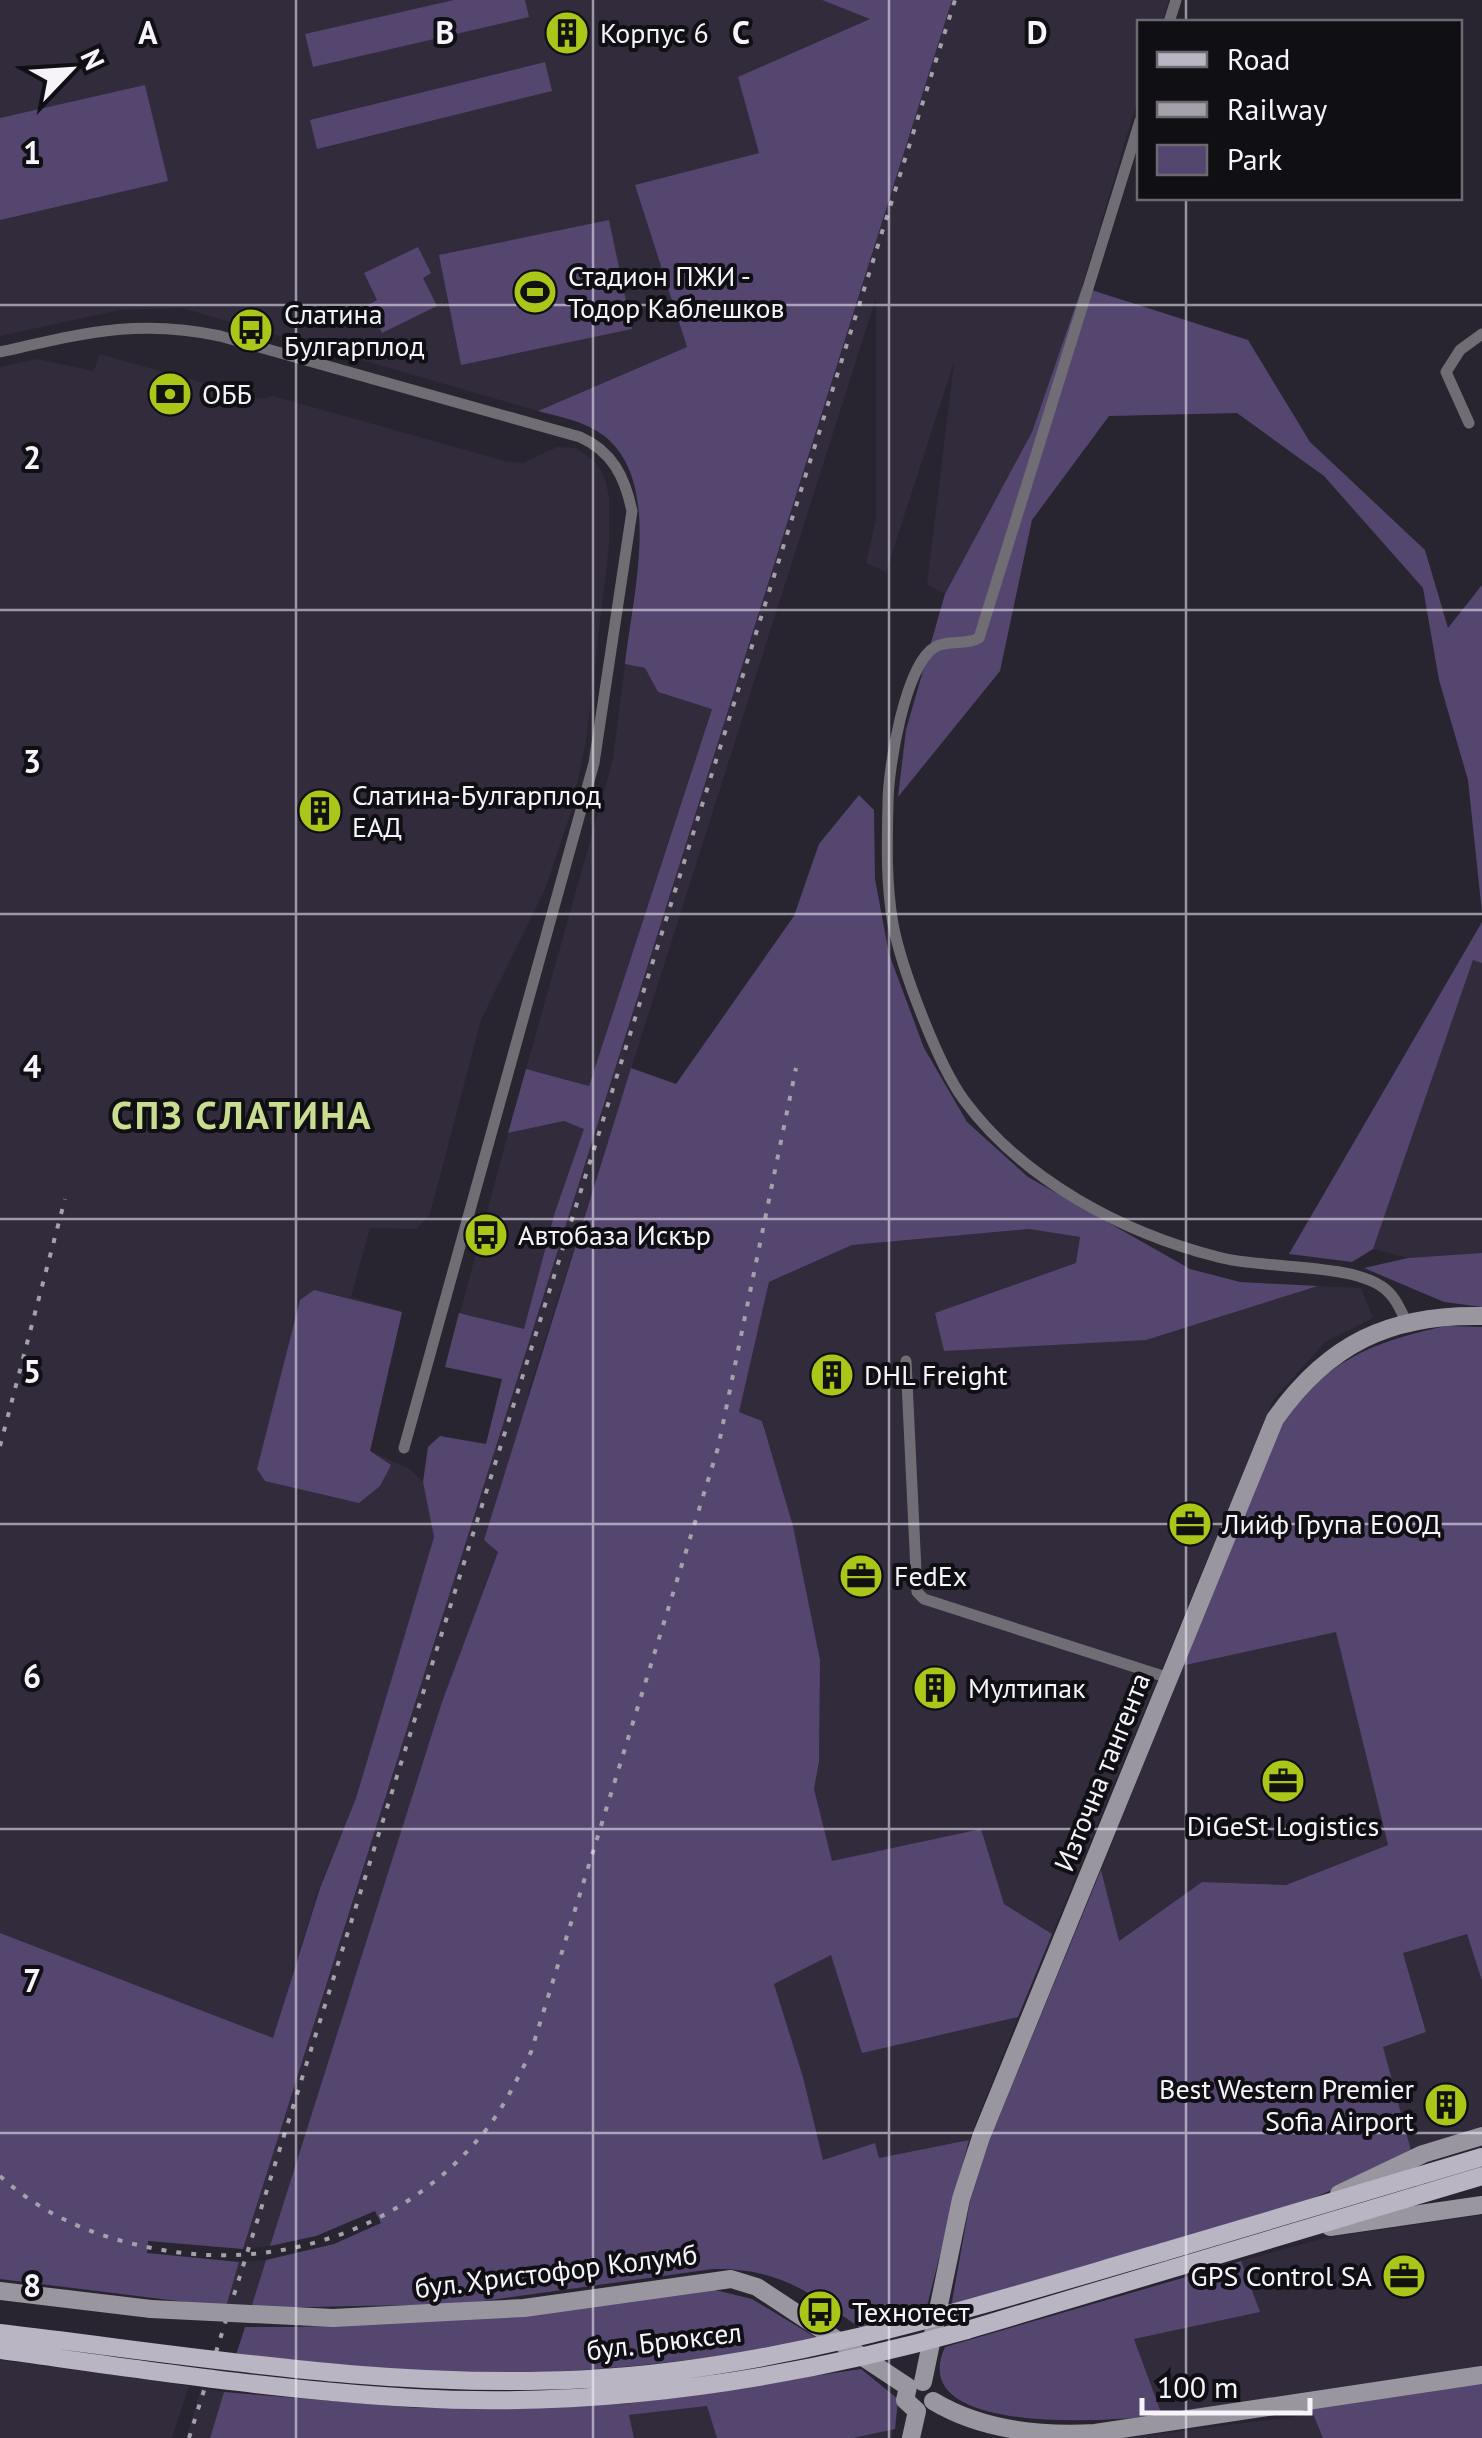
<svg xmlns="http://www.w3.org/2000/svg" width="1482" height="2438" viewBox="0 0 1482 2438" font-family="'PT Sans',sans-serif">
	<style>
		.built { fill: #312b3c }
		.green { fill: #554670 }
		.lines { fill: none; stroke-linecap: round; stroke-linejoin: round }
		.street { stroke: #706e74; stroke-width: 11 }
		.secondary { stroke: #9996a0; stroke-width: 18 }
		.primary { stroke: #b9b5c2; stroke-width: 18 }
		.rail { stroke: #a4a1ab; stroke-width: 4; stroke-dasharray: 5 10; stroke-linecap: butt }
		.secondary-bridge { stroke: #9996a0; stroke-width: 18 }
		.primary-bridge { stroke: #b9b5c2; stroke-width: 18 }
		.grid { fill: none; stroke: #f6f3fb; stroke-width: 2.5; stroke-opacity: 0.55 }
		.labels { text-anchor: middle; stroke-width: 8; stroke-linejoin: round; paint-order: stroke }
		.poi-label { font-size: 28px; fill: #f6f3fb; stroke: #100f14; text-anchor: start }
		.street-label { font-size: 28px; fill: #f6f3fb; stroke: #100f14 }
		.district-label { font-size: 38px; font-weight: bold; letter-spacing: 2.5px; fill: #c9dc90; stroke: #100f14 }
		.grid-label { font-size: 32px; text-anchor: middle; font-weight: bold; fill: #f6f3fb; stroke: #100f14; stroke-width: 8; stroke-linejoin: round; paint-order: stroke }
	</style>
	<rect width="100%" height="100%" fill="#282530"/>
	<path class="built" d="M0,0H822L871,19L759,153L636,185L687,347L538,411L182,308L120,310L0,336Z
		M952,0H1169L1162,22H1140L1139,95L1082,287L1032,432L945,594L927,585L954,362L886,572L866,563L876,520V298L529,1390L498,1551L442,1702L270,2246L243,2249Z
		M99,354L261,399L273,396L505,461L523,463L557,447L576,448L594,461L604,476L609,496V546L586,741L571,812L546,887L481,1020L430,1214L417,1229L370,1228L351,1297L402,1312L370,1451L410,1469L423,1482L434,1537L356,1798L319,1888L273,2039L0,1933V367L37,359L94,371Z
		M625,664L645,668L658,692L712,708L589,1086L526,1069L613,759Z
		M1473,960L1482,963V1253L1408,1258L1373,1249Z
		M564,1121L585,1128L555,1212L524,1330L460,1313L508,1133Z
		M1029,1229L1080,1237L1077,1263L935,1313L1146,1340L1318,1286L1361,1288L1373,1318L1325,1342L1273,1400L1052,1934L1004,1904L980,1829L832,1862L814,1789L819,1762L820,1660L793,1526L762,1421L739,1412L769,1282L852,1245Z
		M1336,1631L1388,1845L1286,1885L1202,1882L1118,1941L1101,1870L1181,1666Z
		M1467,1933L1482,1981V2131L1412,2154L1382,2046L1426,2031L1403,1952Z
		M831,1954L863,2052L1018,2017L969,2140L879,2158L875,2143L823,2160L803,2077L773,1984Z
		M1482,2215V2375L1162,2415L1134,2339L1259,2312L1241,2261L1325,2238Z
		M266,2260L251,2308L226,2307L239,2262Z
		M0,2360L159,2381L189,2386L172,2438H0Z
		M201,2388L224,2392L210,2438H186Z
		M899,2405L892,2438H634L629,2415L708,2406Z
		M1313,2414L1323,2438H1124L1168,2433Z"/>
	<path class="green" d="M454,0H525L529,17L313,67L305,34Z
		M822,0H952L243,2249L148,2241L147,2253L239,2262L226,2307L0,2279V1933L273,2038L320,1888L356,1798L434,1537L423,1482L428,1447L440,1436L486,1444L502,1379L445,1367L459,1313L524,1329L555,1212L584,1129L564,1121L508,1133L526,1069L589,1086L712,709L658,692L645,668L625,664C632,598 664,481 603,435C584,421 560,417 538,411L687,347L635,185L759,153L738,77L870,19Z
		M545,62L552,91L317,149L310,120Z
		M145,85L168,181L0,220V118Z
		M609,220L632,329L461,365L439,255Z
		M418,247L431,273L423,278L437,306L382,333L368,305L377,300L364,273Z
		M1082,287L1248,340L1310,442L1425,550L1448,628L1482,585V913L1468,780L1439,680L1423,588L1324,476L1237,413L1109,416L1032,520L1000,671L898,797L906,730L945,594L1032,432Z
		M859,795L874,810L875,879L889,954L924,1048L967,1122L1028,1177L1190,1269L1240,1282L1318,1286L1146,1340L944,1351L935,1313L1076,1263L1080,1237L1029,1229L852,1245L769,1282L739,1412L762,1421L793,1526L820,1660L819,1762L814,1789L832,1861L981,1829L1004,1904L1052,1934L1018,2017L862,2053L831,1955L774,1984L803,2077L823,2160L875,2143L879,2158L969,2140L925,2314L863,2330C810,2293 781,2268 713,2269L462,2304L251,2308L266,2260L334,2244L381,2223L375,2211L316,2236L270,2246L442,1702L498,1552L484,1540L631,1068L676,1084L794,916L819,844Z
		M1482,922V963L1473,960L1373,1249L1352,1262L1289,1254Z
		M1482,1253V1307L1444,1302L1364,1268L1408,1258Z
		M314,1290L402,1312L370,1451L391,1465L380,1486L359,1503L265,1481L257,1469L300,1300Z
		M1446,1326L1482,1327V1981L1467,1934L1403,1953L1426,2032L1383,2047L1412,2154L1298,2205L951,2307L970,2201L989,2141L1101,1870L1119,1941L1202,1882L1286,1885L1388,1845L1336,1632L1181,1666L1282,1423C1327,1360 1372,1342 1446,1326Z
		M1241,2261L1260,2312L1134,2339L1162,2415C1117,2421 903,2438 945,2347Z
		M711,2289L752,2299L820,2340C684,2364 549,2379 411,2372C352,2369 294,2361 236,2355L245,2327C402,2328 555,2311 711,2289Z
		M861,2369L898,2399L895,2429L853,2438H717L707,2406L629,2415L634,2438H210L224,2392L417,2408L626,2404Z
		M1482,2375V2438H1323L1308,2402Z"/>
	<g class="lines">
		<path class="street" d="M1169,22L1176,0
			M1140,121L979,638C965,646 949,639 935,647C905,664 888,769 888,803C887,844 886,884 893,924C901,967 938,1065 964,1100C1023,1180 1123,1233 1218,1257C1261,1269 1347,1263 1381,1286C1395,1295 1400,1309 1407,1323
			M0,352C81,334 137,318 220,336L580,437C612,451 625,477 632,511L594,763L404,1448
			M1469,423L1446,372L1460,350L1482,334
			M906,1361L917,1592L924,1599L1169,1678"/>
		<path class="secondary" d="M1339,2194L1423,2154L1482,2136
			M1330,2227L1482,2205
			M0,2291L151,2309
			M333,2318L524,2308L731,2279L757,2287L908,2387
			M923,2382L961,2199L981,2137L1275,1419C1328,1344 1390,1314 1482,1316
			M908,2387L905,2400L917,2411
			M933,2401C981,2430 1041,2436 1095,2433L1482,2375
			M911,2438L917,2411"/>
		<path class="primary" d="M1163,2252L1482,2157
			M967,2330L1482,2176"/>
		<path class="rail" d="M0,1446L65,1199
			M0,2176C45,2217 98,2238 157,2249C276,2272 401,2231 480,2137C502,2112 516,2081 531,2052L718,1448L796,1068
			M189,2438L955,0"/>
		<path class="secondary-bridge" d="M151,2309L333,2318"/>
		<path class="primary-bridge" d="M0,2333C196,2356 389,2390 588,2379C786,2368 973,2307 1163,2252
			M0,2350C138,2369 275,2390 413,2398C599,2409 788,2380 967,2330"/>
	</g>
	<path class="grid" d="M296,0V2438M593,0V2438M889,0V2438M1186,0V22M1186,198V2438M0,305H1482M0,610H1482M0,914H1482M0,1219H1482M0,1524H1482M0,1829H1482M0,2133H1482"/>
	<defs>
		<symbol id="building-disc" viewBox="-11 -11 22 22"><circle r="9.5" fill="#aac719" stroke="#100f14"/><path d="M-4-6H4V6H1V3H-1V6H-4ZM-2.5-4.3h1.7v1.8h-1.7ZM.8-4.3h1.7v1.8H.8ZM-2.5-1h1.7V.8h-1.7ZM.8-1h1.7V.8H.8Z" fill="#111"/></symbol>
		<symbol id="stadium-disc" viewBox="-11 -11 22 22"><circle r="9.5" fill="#aac719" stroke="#100f14"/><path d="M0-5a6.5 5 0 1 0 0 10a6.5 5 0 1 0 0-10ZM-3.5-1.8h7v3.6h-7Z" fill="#111"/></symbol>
		<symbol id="bus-disc" viewBox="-11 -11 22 22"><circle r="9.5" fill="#aac719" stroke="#100f14"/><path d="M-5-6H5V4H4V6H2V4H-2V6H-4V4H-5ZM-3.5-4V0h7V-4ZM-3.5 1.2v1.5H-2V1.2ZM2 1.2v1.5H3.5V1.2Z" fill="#111"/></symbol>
		<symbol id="bank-disc" viewBox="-11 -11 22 22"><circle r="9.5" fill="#aac719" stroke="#100f14"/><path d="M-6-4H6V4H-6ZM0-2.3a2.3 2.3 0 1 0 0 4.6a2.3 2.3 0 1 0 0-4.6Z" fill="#111"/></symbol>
		<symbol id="office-disc" viewBox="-11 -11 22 22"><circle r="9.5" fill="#aac719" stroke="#100f14"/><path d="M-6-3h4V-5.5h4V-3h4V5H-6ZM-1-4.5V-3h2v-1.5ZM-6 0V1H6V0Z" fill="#111"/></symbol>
	</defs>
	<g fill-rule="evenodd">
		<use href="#building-disc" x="542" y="8" width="50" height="50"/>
		<use href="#stadium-disc" x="510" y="267" width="50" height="50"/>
		<use href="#bus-disc" x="226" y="305" width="50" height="50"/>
		<use href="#bank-disc" x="145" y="369" width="50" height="50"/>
		<use href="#building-disc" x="295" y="786" width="50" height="50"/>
		<use href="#bus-disc" x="461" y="1210" width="50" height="50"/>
		<use href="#building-disc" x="807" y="1350" width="50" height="50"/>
		<use href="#office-disc" x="1165" y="1499" width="50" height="50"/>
		<use href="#office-disc" x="836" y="1551" width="50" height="50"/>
		<use href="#building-disc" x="910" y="1663" width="50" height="50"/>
		<use href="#office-disc" x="1258" y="1756" width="50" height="50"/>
		<use href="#building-disc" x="1421" y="2080" width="50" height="50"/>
		<use href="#office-disc" x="1379" y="2251" width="50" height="50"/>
		<use href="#bus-disc" x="795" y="2287" width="50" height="50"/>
	</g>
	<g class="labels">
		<g class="poi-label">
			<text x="600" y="43">Корпус 6</text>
			<text x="568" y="286">Стадион ПЖИ -<tspan x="568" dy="32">Тодор Каблешков</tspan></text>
			<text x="284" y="324">Слатина<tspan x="284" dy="32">Булгарплод</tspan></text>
			<text x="202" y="404">ОББ</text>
			<text x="352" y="805">Слатина-Булгарплод<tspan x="352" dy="32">ЕАД</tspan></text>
			<text x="518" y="1245">Автобаза Искър</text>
			<text x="864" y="1385">DHL Freight</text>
			<text x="1222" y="1534">Лийф Група ЕООД</text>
			<text x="894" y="1586">FedEx</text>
			<text x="968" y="1698">Мултипак</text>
			<text x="1283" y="1836" text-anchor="middle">DiGeSt Logistics</text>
			<text x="1414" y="2099" text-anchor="end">Best Western Premier<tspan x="1414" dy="32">Sofia Airport</tspan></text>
			<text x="1372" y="2286" text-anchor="end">GPS Control SA</text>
			<text x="852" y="2322">Технотест</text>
		</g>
		<g class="street-label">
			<text transform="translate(1102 1772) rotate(-68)" y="10">Източна тангента</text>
			<text transform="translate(556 2271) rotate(-7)" y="10">бул. Христофор Колумб</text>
			<text transform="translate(664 2341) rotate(-7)" y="10">бул. Брюксел</text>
		</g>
		<g class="district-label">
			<text x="242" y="1129">СПЗ СЛАТИНА</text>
		</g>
	</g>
	<g class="grid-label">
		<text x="148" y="44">A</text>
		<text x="445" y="44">B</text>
		<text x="741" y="44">C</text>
		<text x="1037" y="44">D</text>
		<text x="32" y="164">1</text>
		<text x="32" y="469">2</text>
		<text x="32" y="773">3</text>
		<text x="32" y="1078">4</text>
		<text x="32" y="1383">5</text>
		<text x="32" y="1688">6</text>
		<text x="32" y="1992">7</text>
		<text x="32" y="2297">8</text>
	</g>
	<rect x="1137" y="20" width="325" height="180" fill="#100f14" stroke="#6c6a70" stroke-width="2.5"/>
	<rect x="1157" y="52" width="50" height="15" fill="#b9b5c2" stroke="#6c6a70" stroke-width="2.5"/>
	<text x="1227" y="70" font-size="30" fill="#f6f3fb">Road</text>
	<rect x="1157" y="102" width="50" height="15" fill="#a4a1ab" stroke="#6c6a70" stroke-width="2.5"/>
	<text x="1227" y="120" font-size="30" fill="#f6f3fb">Railway</text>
	<rect x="1157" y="145" width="50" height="30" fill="#554670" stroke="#6c6a70" stroke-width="2.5"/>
	<text x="1227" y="170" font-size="30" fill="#f6f3fb">Park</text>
	<g transform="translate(70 70) rotate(65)" stroke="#100f14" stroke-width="8" paint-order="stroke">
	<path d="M0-8L18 38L0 25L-18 38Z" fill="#f6f3fb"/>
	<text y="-15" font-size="28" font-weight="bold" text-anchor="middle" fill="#f6f3fb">N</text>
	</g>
	<path d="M1142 2398v15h168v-15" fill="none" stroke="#f6f3fb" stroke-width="5"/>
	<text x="1157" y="2398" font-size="30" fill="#f6f3fb" stroke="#100f14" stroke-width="8" paint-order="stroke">100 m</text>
</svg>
